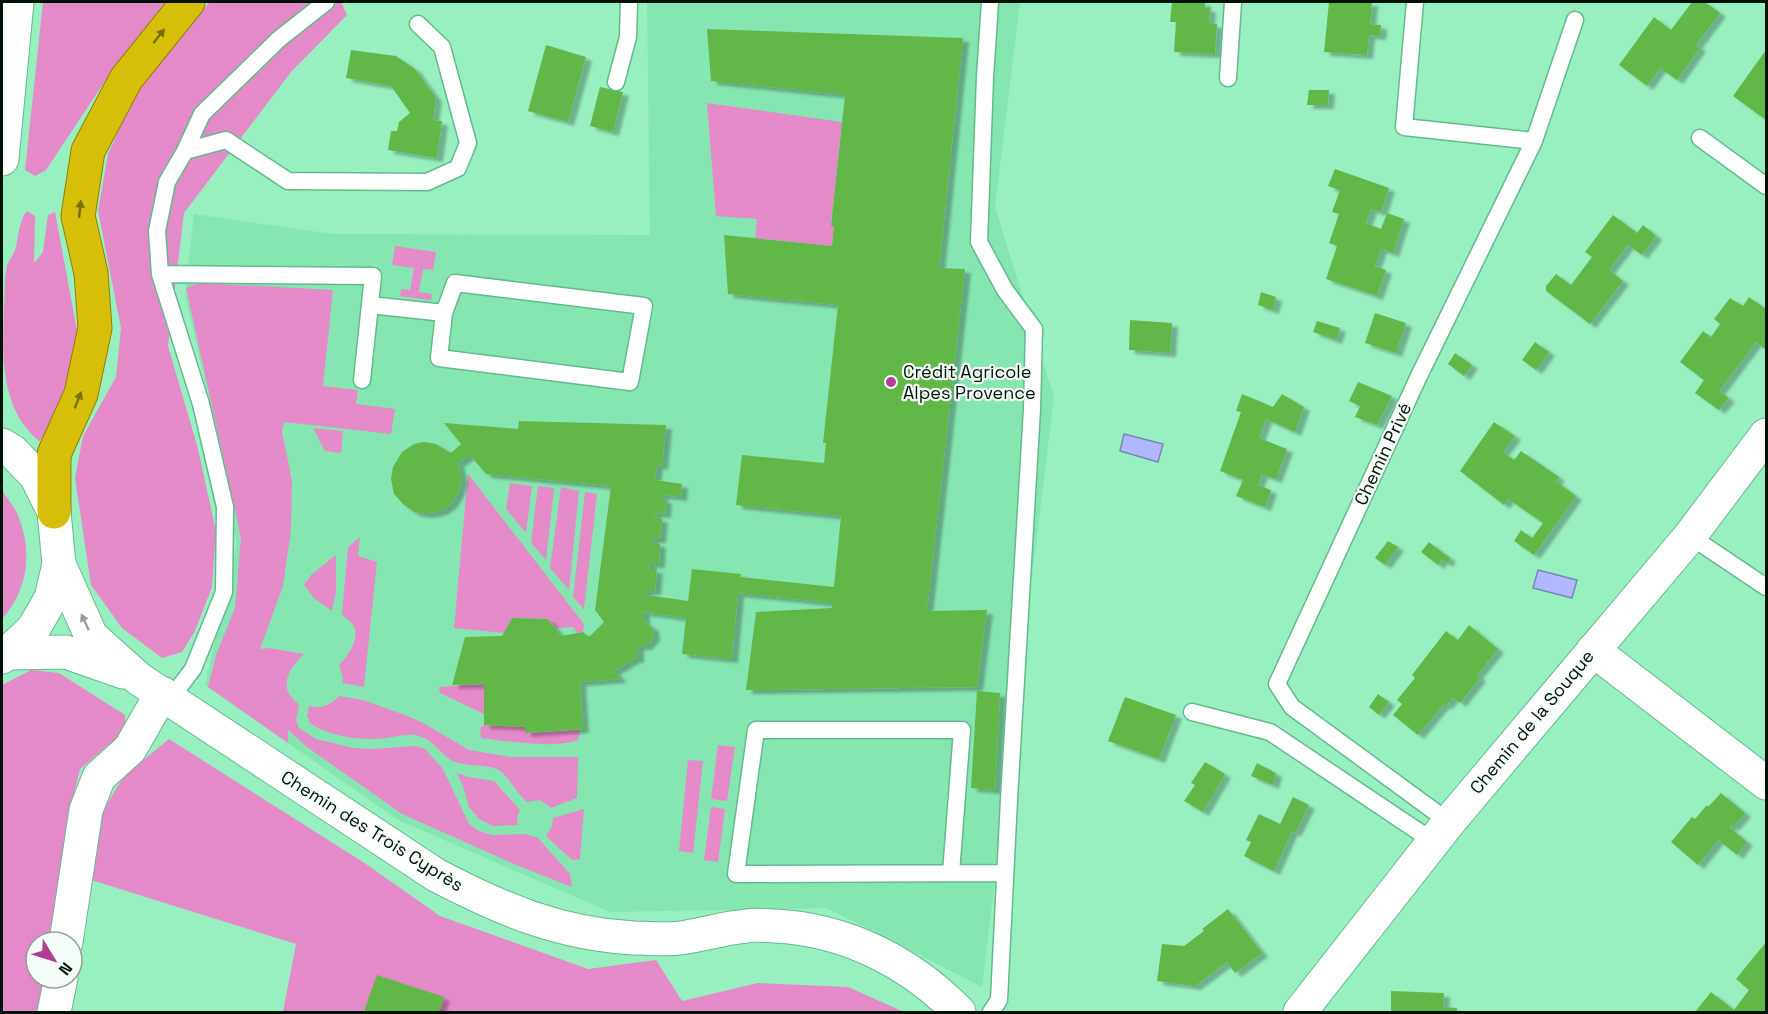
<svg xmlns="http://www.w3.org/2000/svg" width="1768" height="1014" viewBox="0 0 1768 1014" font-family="'Space Grotesk',sans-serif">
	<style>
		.built { fill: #86e6b2 }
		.green { fill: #e58ac9 }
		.water { fill: #b0b7fe; stroke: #7b86b4; stroke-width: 1.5 }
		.building { fill: #62b74a; filter: url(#shadow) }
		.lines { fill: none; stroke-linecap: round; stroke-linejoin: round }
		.service-casing { stroke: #63ba8d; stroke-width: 19 }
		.minor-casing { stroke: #63ba8d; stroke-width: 35 }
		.secondary-casing { stroke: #63ba8d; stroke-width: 35 }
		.motorway-casing { stroke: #8c8207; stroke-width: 35 }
		.service { stroke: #fff; stroke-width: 16 }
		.minor { stroke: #fff; stroke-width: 33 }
		.secondary { stroke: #fff; stroke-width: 33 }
		.motorway { stroke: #d7be08; stroke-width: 33 }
		.oneway { fill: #767107 }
		.oneway2 { fill: #99a09b }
		.poi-dot { fill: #b23d95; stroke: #f5fdf8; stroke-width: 2 }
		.labels { text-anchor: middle; stroke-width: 4.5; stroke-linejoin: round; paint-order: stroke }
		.poi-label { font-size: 18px; fill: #001206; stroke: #f5fdf8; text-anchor: start }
		.street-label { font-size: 18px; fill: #001206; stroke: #f5fdf8 }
	</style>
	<defs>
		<filter id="shadow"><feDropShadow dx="6" dy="4" stdDeviation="1.5" flood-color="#0004"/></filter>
	</defs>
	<rect width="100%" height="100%" fill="#98f0c0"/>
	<path class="built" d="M647,2H1020L995,207L1054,397L982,987L827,908L610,912L398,820L205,685L237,545L210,404L185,295L194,214L333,234L650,235Z"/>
	<path class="green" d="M43,2H173L117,63L46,170L35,176L25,170Z
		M210,2H341L347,15L291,72L184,213L168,346L197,445L216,531L212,587L195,631L182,652L162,658L122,628L91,585L75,478L83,436L116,377L121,328L98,211L108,154L137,91L196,16Z
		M707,103L842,122L831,225L834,226L832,246L755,238L757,219L716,216Z
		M27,211L35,216L34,263L43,252L48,215L55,212L81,352L62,407L45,435L39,441C0,409 2,355 4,308C5,295 4,279 7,266C8,261 13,256 15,250C19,237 18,222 27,211Z
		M395,246L436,252L433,270L423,269L419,292L432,294L431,300L400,296L401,289L410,290L414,268L392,265Z
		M199,283L333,290L323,386L358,390L356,404L395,409L391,434L284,422L282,431L292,481L291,530L283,586L260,649L269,648L304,654C294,663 281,680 289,694C291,698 296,701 299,705L296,720L299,728L316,739L353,748L371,749L416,746L425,749L443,769L469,824L479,831L492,835L525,834L538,838L570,874L572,887L516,865L402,814L307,747L288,730V743L208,687L216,655L235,608L241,538L186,288Z
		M313,428L343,431L341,453L325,451Z
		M468,474L584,624L583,632L577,633L573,627L556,628L548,619L512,618L504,633L454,628Z
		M510,483L532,486L526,533L506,509Z
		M538,486L554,488L546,560L531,543Z
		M561,487L579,491L569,590L550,568Z
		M2,490C7,499 16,508 19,518C33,554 27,591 2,619Z
		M585,492L597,494L584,609L573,597Z
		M360,537L358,556L377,562L364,687L342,683L343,677L339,665C348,656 361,638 353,625C351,621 345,618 342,614L348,547Z
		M336,555V592L332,611L314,598L304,585L311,575Z
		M31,670L59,673L125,715V731L80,769L71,807L53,942H36V978H48L44,1012H2V685Z
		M484,684V714L440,693L439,687Z
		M339,696L363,700L405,715L423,723L469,750L511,757H578L577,798L551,808C540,799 542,799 527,802C516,793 511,779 500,771C492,764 468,767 455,762C439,755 433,737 414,735C405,734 395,737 386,738C362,741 330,737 310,723L307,716L309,706C322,709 331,705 339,696Z
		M484,725L525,727L526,733L580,730L578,740C554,749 507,741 481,738L480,728Z
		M169,739L366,864L440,916L588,969L656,960L682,1001L758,983L848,987L904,1012H283L296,944L88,879L95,823L124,776Z
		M718,745L735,747L727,801L711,799Z
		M688,760L703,761L693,853L679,851Z
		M457,773L468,777L494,781L520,810L517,817L518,825L493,826L479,819L469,807L463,786Z
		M711,807L725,809L718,862L704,860Z
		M584,809L580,859L572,860L546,836L552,826L553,818Z"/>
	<path class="water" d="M1124,434L1163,444L1158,462L1120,451Z
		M1538,570L1577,580L1572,598L1533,588Z"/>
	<path class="building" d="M1172,2H1205V8H1210L1209,23L1217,24L1215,54L1174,52L1176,22H1170Z
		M1329,2H1372L1370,24L1381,25L1380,36L1369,35L1367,55L1324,52Z
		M1692,2H1705L1720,13L1696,45L1700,48L1677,80L1660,68L1647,86L1619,65L1654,17L1671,30Z
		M707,29L963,38L939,268L965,269L927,611L987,610L977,687L746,690L756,612L832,608V603L738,593L732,659L682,654L686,618L644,612V621L653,628L654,637L646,646H638V659H634L614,671L621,679L580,682L583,729L525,733V727L484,725V684L452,685L465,637L502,636L512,618L548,619L561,636L583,632L589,637L604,622L595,610L611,486L486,474L470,455L458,463L462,479L458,493L451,504L443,510L434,513L426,514L414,512L404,505L394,494L391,479L393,467L402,452L414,444L424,442L436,444L451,453L461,444L444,423L518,429L519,421L666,425L662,466L657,465L655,480L682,484L681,497L662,495V499L666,500L665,514L656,513L655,517L662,519L660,539H652V542L660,544L659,564H650L648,569H657L655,591H647L646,595L688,601L692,569L741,574L740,577L834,587L841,516L736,505L742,455L824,463L826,443H823L838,305L728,294L724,235L832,246L834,226H831L845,95L711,81Z
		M546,45L586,57L568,122L528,111Z
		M351,50L396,56L415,69L436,98L433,120L442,121L437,158L388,150L391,131H397L399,122L410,113L391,86L346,78Z
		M1766,50V120L1733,96Z
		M600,87L623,92L613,132L590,126Z
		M1309,90H1329L1328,105H1307Z
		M1335,169L1389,188L1381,212L1371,209L1366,223L1381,229L1387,213L1404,219L1393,253L1381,249L1375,266L1386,270L1377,296L1326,279L1337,246L1329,243L1339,214L1332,212L1340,190L1328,186Z
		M1613,215L1637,233L1643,225L1656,236L1642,255L1628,245L1609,270L1623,281L1590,324L1546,291V286L1556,274L1571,285L1592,257L1585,252Z
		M1261,292L1276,297L1273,310L1258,305Z
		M1749,297L1766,309V350L1756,342L1719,391L1729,398L1719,410L1695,393L1704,380L1680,362L1703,331L1711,337L1720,324L1714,319L1730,298L1743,306Z
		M1375,313L1406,323L1396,353L1365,343Z
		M1130,320L1172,323L1170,353L1129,350Z
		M1317,321L1340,328L1336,340L1313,332Z
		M1535,342L1549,352L1536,370L1522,360Z
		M1455,353L1472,365L1464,376L1448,364Z
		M1358,382L1392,396L1377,425L1355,417L1360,406L1349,401Z
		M1242,394L1273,407L1282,394L1304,407L1295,432L1266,419L1259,438L1287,449L1276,479L1262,474L1258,485L1271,490L1265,507L1236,496L1243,480L1220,471L1241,412L1236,411Z
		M1494,422L1515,436L1503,452L1514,460L1521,451L1559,477L1556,481L1576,496L1534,555L1514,541L1521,530L1532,538L1543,523L1508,499L1504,505L1460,471Z
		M1388,541L1398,547L1385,565L1375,558Z
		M1429,542L1450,558L1447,563L1442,560L1438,565L1421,552Z
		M1469,625L1498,649L1477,675L1480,678L1460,703L1453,697L1446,706L1444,704L1418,735L1393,715L1402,704L1397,700L1415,678L1412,675L1446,631L1458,640Z
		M977,691L1000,693L995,790L971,788Z
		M1378,694L1389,702L1379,715L1369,707Z
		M1125,697L1176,715L1159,759L1108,741Z
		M1205,762L1225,774L1203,812L1184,801L1195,785L1191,783Z
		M1257,763L1276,773L1273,785L1251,776Z
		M1721,793L1745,813L1733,827L1731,825L1729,827L1747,842L1737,855L1718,840L1698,865L1671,842L1692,817L1695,819L1707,805L1708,807Z
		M1293,797L1309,805L1295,833L1292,831L1274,871L1244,856L1251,842L1246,840L1259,814L1280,824Z
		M1228,909L1262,953L1235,973L1227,962L1195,986L1157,981L1162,944L1184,946L1204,931L1202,929Z
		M1766,942V1012H1695L1711,992L1734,1010L1749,990L1736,979Z
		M377,975L444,997L439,1012L364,1011Z
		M1391,991L1444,993L1443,1007L1457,1008V1012H1391Z"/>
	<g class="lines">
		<defs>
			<path id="service" d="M990,2L985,77L979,242L1005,290L1034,329L1032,409L1009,799L999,1000L991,1012
				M1415,2L1404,127L1534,141
				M1228,78L1233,2
				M616,82L628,37L629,2
				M1700,138L1766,186
				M185,151L226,140L288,181L427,182L458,168L468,143L442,47L418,24
				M160,274L373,276L362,380
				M370,305L444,313L439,358L630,382L644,306L455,283L444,313
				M1690,536L1766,587
				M170,699L193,669L224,592L225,507L201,404L160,274L157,231L167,182L185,151L202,114L279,39L326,2
				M1192,712L1270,732L1434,842
				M1449,822L1292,707L1277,684L1418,378L1534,141L1575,20
				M951,873L962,730H756L736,874L1005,873"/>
			<path id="minor" d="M59,564L91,636L139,679L436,875C501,909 559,934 634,938C649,938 665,940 680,938C702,935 724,928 747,926C756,924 765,926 774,926C845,929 910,962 959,1012
				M1593,650L1766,783
				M8,653L66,652L123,672
				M66,942L86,810L99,777L130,749L162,693
				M54,1012L61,978
				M1300,1012L1449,822L1690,536L1766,435"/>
			<path id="secondary" d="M2,159L17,2
				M2,445L12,451L36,476L54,512L59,564L51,598L34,628L8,653L2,657"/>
			<path id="motorway" d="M54,512V454L81,394L95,328L91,273L78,216L88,151L126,79L188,2"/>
		</defs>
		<use href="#service" class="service-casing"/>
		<use href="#minor" class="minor-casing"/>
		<use href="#secondary" class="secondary-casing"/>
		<use href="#motorway" class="motorway-casing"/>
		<use href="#service" class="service"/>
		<use href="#minor" class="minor"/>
		<use href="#secondary" class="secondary"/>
		<use href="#motorway" class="motorway"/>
	</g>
	<defs><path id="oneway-solid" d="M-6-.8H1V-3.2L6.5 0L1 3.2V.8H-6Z" transform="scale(1.5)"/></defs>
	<g class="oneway">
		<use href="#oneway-solid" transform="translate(159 36) rotate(-52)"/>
		<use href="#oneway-solid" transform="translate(80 209) rotate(-84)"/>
		<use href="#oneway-solid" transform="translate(78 400) rotate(-68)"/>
	</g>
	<use class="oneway2" href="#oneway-solid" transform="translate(85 622) rotate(-115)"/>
	<circle class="poi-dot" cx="891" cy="382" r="6"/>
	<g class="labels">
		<g class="poi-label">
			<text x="903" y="378">Crédit Agricole<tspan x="903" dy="21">Alpes Provence</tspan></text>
		</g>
		<g class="street-label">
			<text transform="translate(1383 454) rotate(-65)" y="6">Chemin Privé</text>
			<text transform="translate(1532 722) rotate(-50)" y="6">Chemin de la Souque</text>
			<text transform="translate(372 831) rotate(32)" y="6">Chemin des Trois Cyprès</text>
		</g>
	</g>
	<rect width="1768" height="1014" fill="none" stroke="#001206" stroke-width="6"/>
	<g transform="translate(54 960) rotate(128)"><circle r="28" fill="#f5fdf8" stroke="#939f97" stroke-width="1.5"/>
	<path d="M0-4.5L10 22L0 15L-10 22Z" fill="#b23d95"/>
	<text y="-9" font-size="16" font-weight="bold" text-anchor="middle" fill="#001206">N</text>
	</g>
</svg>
